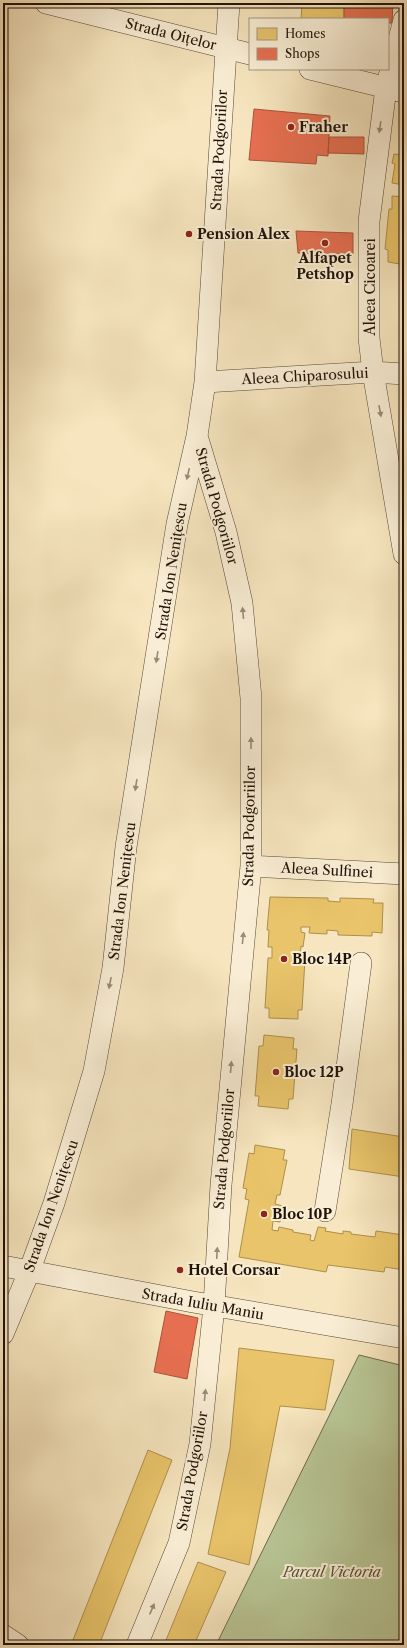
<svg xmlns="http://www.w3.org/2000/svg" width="407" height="1648" viewBox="0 0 407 1648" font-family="'Libre Caslon Text',serif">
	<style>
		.green { fill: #b8c595; stroke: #6c6c4e }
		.homes { fill: #e9c46a; stroke: #ad8f4c }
		.shops { fill: #e76f51; stroke: #ac533b }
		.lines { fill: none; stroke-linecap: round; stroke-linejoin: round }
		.minor-casing { stroke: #564735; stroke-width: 22 }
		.minor { stroke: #f9eed5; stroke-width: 21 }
		.oneway { fill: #988b78 }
		.poi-dot { fill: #8f2418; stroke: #f9eed5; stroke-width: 1.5 }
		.labels { text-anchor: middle; stroke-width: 4; stroke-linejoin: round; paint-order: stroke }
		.street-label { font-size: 14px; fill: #211207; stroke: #f9eed5 }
		.poi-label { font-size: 14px; font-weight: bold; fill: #211207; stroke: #f9eed5; text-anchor: start }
		.park-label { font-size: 14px; font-style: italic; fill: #565139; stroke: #f9eed5 }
	</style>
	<rect width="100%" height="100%" fill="#f6e5be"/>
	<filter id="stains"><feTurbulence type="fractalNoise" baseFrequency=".005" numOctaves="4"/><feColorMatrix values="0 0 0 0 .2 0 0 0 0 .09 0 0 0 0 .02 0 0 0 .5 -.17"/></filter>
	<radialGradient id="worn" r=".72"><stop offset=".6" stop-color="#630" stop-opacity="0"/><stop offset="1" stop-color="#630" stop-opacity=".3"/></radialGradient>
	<path class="green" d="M359,1355L404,1366V1627L397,1645H216Z"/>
	<path class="homes" d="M302,3H344V19H301Z
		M394,154L404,155V185L392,183L395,164L392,163Z
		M392,196L404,197V261H400V264L388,262V250L385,249L389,209H392Z
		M400,401H404V421Z
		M270,897L328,898V901L340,902V898L374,899L373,903H383L382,933L372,932V936L338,935V931L327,930V934L309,933L310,927H301V932L305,933L303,947L301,946L300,959H305L302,1010H298V1019L269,1018V1008H265L268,958H272V947H268L269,930H267Z
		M264,1035L294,1038L293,1049H297L293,1099H289L288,1109L258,1106L259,1096H255L259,1046H263Z
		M352,1129L404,1137V1177L349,1169Z
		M255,1145L285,1150L283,1160H287L280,1195H277L275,1204L283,1206L280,1222L273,1221L272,1230L278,1231L279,1227L293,1230V1232L311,1235L310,1240L314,1241L318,1227L326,1228L325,1231L343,1234V1231L351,1232V1234L375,1237L376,1231L404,1235V1270L385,1267L384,1272L328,1265L326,1272L239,1257L249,1200L245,1199L247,1189L243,1188L249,1153L254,1154Z
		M239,1348L334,1360L325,1410L280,1406L249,1565L208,1554L230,1448Z
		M148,1450L172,1460L99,1645H71Z
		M198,1562L226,1572L194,1645H164Z"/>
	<path class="shops" d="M344,3H393L392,23H388V19H344Z
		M254,109L330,116L328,156L317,155L316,164L249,160Z
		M329,137H364V154L328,153Z
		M296,231L353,233V254L298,253Z
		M166,1311L198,1318L187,1379L154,1372Z"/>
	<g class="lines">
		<defs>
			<path id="minor" d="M46,3L250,54
				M404,20L386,88L369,221V338L373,372L404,554
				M310,69L404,92
				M205,382L373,372L404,374
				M251,866L404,874
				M325,1211L342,1104L361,963
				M3,1266L193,1302L404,1338
				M3,1334L29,1272L54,1203L94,1071L113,968L126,847L177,524L197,436L205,382L229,3
				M3,1635L18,1645
				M137,1645L179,1543L200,1444L214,1306L221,1185L251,866V698L242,603L226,532L197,436"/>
		</defs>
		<use href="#minor" class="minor-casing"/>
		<use href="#minor" class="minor"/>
	</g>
	<defs><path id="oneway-solid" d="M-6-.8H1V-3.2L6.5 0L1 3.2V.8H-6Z"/></defs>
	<g class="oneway">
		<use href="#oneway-solid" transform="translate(380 127) rotate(98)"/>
		<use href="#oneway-solid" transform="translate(380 411) rotate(80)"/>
		<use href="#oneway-solid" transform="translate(188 474) rotate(103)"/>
		<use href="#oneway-solid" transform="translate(243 613) rotate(-95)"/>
		<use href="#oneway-solid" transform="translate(157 657) rotate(99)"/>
		<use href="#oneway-solid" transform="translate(251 743) rotate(-90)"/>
		<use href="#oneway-solid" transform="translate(136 785) rotate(99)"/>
		<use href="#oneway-solid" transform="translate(243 938) rotate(-84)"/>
		<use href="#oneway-solid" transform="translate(110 983) rotate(101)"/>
		<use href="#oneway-solid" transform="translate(231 1067) rotate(-85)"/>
		<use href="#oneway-solid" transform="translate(217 1253) rotate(-87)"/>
		<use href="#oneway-solid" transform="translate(205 1395) rotate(-84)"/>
		<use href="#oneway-solid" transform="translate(152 1609) rotate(-67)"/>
	</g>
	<g class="poi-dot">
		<circle cx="291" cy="127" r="4"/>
		<circle cx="189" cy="234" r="4"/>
		<circle cx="325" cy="243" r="4"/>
		<circle cx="284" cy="959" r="4"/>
		<circle cx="276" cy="1072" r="4"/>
		<circle cx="264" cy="1214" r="4"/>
		<circle cx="180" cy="1270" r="4"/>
	</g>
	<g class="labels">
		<g class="street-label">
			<text transform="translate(171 34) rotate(14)" y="5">Strada Oițelor</text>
			<text transform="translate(219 150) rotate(-87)" y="5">Strada Podgoriilor</text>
			<text transform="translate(370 287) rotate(-90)" y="5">Aleea Cicoarei</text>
			<text transform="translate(305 376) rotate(-3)" y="5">Aleea Chiparosului</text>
			<text transform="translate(217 506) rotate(74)" y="5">Strada Podgoriilor</text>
			<text transform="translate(171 571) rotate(-81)" y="5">Strada Ion Nenițescu</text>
			<text transform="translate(249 826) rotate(-89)" y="5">Strada Podgoriilor</text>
			<text transform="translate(327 870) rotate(3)" y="5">Aleea Sulfinei</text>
			<text transform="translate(122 891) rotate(-83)" y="5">Strada Ion Nenițescu</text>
			<text transform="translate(224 1149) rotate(-85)" y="5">Strada Podgoriilor</text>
			<text transform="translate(51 1206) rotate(-71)" y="5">Strada Ion Nenițescu</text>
			<text transform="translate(203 1304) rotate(10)" y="5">Strada Iuliu Maniu</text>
			<text transform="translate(192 1471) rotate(-80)" y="5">Strada Podgoriilor</text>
		</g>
		<g class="poi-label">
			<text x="299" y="132">Fraher</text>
			<text x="197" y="239">Pension Alex</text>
			<text x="325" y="263" text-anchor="middle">Alfapet<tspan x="325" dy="16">Petshop</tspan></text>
			<text x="292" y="964">Bloc 14P</text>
			<text x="284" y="1077">Bloc 12P</text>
			<text x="272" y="1219">Bloc 10P</text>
			<text x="188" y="1275">Hotel Corsar</text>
		</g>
		<g class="park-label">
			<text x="332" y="1577">Parcul Victoria</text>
		</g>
	</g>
	<rect width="407" height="1648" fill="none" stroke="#f6e5be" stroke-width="16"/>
	<rect x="4" y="4" width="399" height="1640" fill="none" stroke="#211207" stroke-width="2"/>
	<rect x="8" y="8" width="391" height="1632" fill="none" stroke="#211207"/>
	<rect x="249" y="18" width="140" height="52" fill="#f9eed5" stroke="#a39683"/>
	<rect x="257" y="28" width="20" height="12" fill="#e9c46a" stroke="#a39683"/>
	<text x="285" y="38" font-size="12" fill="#211207">Homes</text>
	<rect x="257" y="48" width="20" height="12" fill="#e76f51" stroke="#a39683"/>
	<text x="285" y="58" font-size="12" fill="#211207">Shops</text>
	<rect width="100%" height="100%" filter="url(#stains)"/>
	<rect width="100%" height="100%" fill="url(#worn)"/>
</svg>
